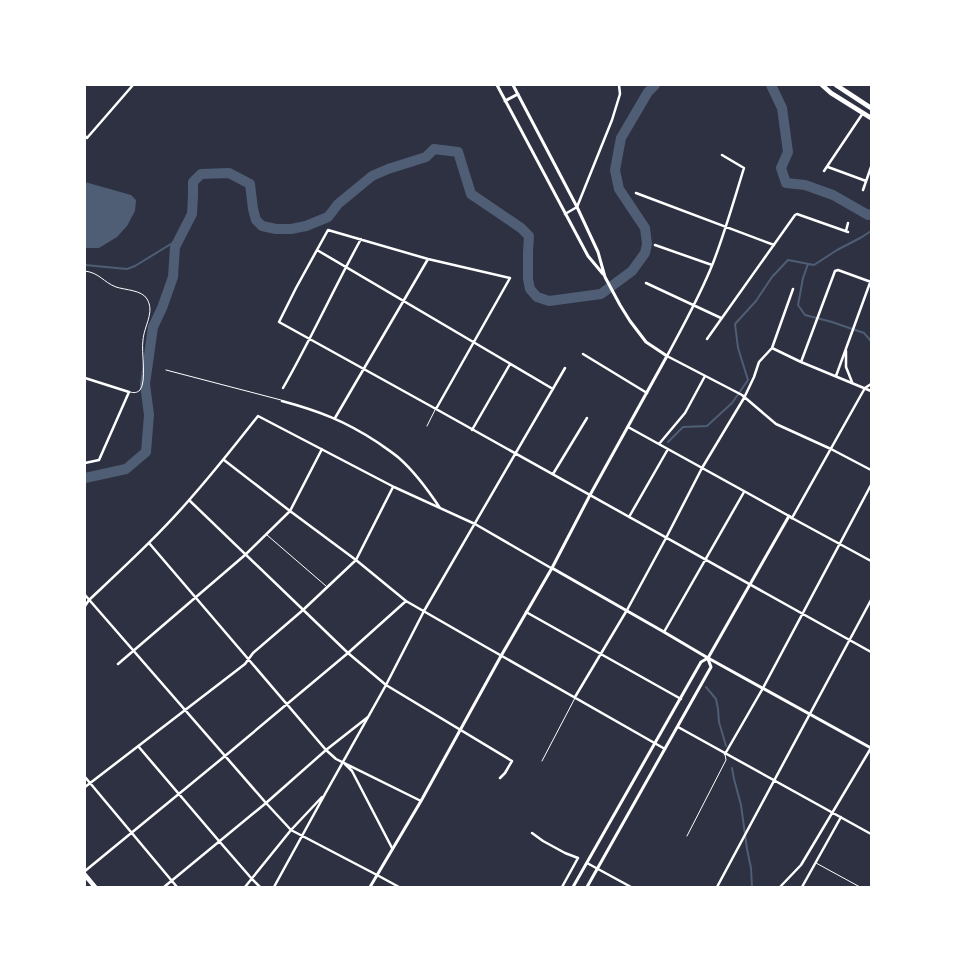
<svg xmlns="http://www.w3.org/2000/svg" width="956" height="972" viewBox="0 0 956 972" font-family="'Golos Text',sans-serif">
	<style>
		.water { fill: #4f5d75 }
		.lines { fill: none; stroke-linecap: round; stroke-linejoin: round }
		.stream { stroke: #4f5d75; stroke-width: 2 }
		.river { stroke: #4f5d75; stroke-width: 10 }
		.service { stroke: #fff; stroke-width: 1 }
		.minor { stroke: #fff; stroke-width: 2.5 }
		.tertiary { stroke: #fff; stroke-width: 3 }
		.primary { stroke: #fff; stroke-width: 4.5 }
	</style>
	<rect width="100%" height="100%" fill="#2d3142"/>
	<path class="water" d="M85,182L131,195L136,200L135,211L127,226L117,237L99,248H85Z"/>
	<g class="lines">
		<path class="stream" d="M808,264L803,278L798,305L805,315L832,322L864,333L871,341
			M85,265L127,269L135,266L179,239
			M668,442L683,427L707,426L732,403L748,380L738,348L735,324L756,301L772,277L788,260L814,265L837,250L862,237L871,231
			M706,687L716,699L718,709L719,722L726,746
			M732,768L734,779L741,805L747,849L751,868L752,887"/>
		<path class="river" d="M771,85L782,108L788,152L781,168L786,183L805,185L833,195L868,215L871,214
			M85,478L126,469L146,452L149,415L145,384L153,327L162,308L173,277L175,247L192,214L193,196V182L201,174L229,173L250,184L253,209L256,220L262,226L276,229H291L306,226L328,217L338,204L372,176L388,169L426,157L434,149L458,152L471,194L521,228L529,236L528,252V279L530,289L537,297L549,301L601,294L632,271L645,253L647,244L645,228L619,189L615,170L621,138L648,92L655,85"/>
		<path class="service" d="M85,271C100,273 103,282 116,287C125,290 142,290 147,299C155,312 144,326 143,340C141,352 147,381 140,390C137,393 134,393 130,392
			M166,370L281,400
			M427,426L435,410
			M267,535L326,586
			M542,761L575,698
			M687,836L726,760L725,754
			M816,863L860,887"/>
		<path class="minor" d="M85,136L87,138L133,85
			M722,155L744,168C734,200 725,232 713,263C700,296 683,326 667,356L742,395L776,424L831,449L871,470
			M828,167L866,181
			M824,171L863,113
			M863,190L871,167
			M636,193L774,245
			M565,214L577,207L612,120L620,94L619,85
			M846,231L848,223
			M655,245L712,265
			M317,250L553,389
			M646,283L721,318
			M707,339L795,215L797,214L848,232
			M772,348L801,362L871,391
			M846,351V367L852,382
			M583,354L647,393
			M801,362L835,271L838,270L871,282
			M836,376L871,280
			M85,378L129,392L99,460L85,463
			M871,384L865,388L861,395L792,518L871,561
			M283,388C311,339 334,288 361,239
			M282,401C319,411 345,421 377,442C384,447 392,452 399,458C415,472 428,490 440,508
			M436,409L510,278L428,259L328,230L296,288L279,322L436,409L871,652
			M335,418L428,259
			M628,427L789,516
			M472,430L510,364
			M659,444L685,413L705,376
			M224,460L290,511L356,560L406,601L486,647L665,749
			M553,474L587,418
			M189,500L348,653L386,685L512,761L505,773L500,778
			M629,517L668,449
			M149,543L326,750L336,759L421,801
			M85,595L266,803L291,830L377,875L399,887
			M85,606L89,600C124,567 159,535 190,499C214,472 236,444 258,416L394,487L475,524L551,568
			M526,612L681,699
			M664,632L744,492
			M118,664L245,555L290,511L322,449
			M575,697L627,610L666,538L702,468L744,398L754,377L759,362L772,348L793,289
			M678,727L871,834
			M138,746L219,841L252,879L260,887
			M725,754L763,688L871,485
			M345,764L352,771L392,848
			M85,777L177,887
			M85,787L245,664L253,653L303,610L356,560L393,487
			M532,833L543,841L565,853L578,858L562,887
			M587,863L631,887
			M85,871L225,756L348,653L406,601
			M164,887L266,803L326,750L368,717
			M245,887L291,830L322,797
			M274,887L325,794L386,685L424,611L565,368
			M717,887L871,600
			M780,887L801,865L871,748
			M802,887L841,817"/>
		<path class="tertiary" d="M497,85L588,256L603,274
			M505,101L518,94
			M552,568L664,632L708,658L871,748
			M370,887L421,801L501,656L552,568L590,495L667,356L646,342L630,321L620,305L605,277L598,252L577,207L513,85
			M573,887L701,662L708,658L789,516L792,518
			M587,887L711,667L708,659"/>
		<path class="primary" d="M822,85L831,93L871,118
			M836,85L871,108
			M85,875L95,887"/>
	</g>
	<rect width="956" height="972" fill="none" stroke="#ffffff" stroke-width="172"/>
</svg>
